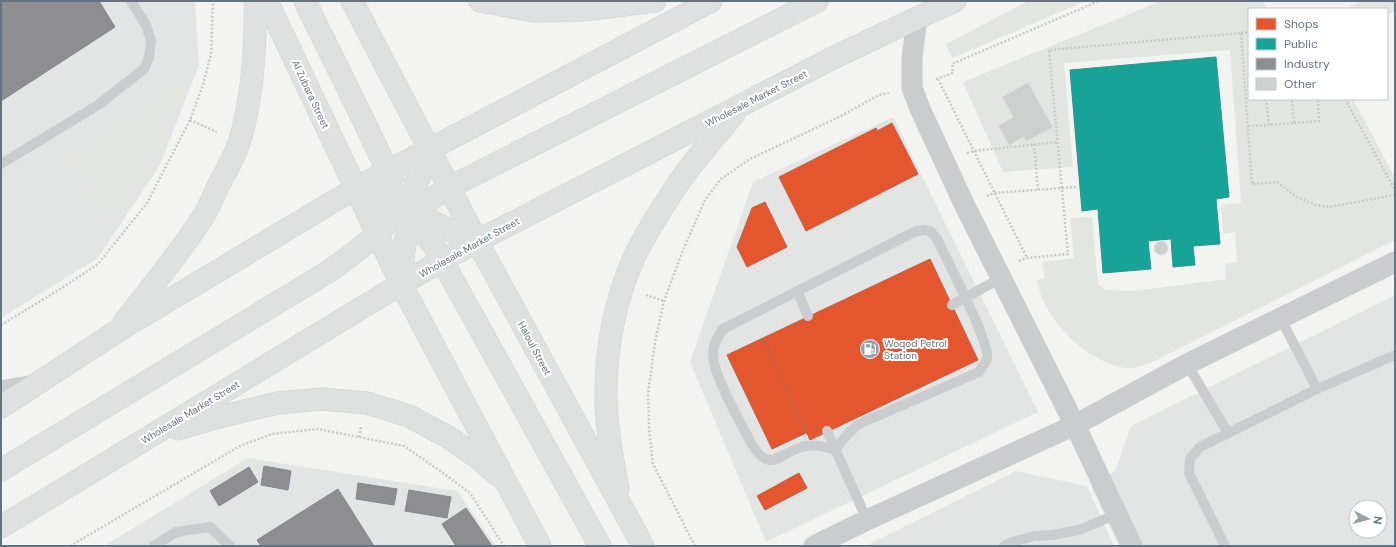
<svg xmlns="http://www.w3.org/2000/svg" width="1396" height="547" viewBox="0 0 1396 547" font-family="'DM Sans',sans-serif">
	<style>
		.built { fill: #e3e5e4; fill-rule: evenodd }
		.green { fill: #e2e6e0 }
		.shops { fill: #e4572e; stroke: #be5f47 }
		.public { fill: #17a398; stroke: #2e9491 }
		.industry { fill: #8d8d92; stroke: #81858d }
		.building { fill: #cecfcf; stroke: #e2e3e2 }
		.lines { fill: none; stroke-linecap: round; stroke-linejoin: round }
		.secondary-casing { stroke: #cfd0d0; stroke-width: 23 }
		.path { stroke: #c8caca; stroke-width: 2.5; stroke-dasharray: 2 2; stroke-linecap: butt }
		.lane { stroke: #cbcccd; stroke-width: 10 }
		.street { stroke: #cbcccd; stroke-width: 21 }
		.secondary { stroke: #dfe0e0; stroke-width: 22 }
		.labels { text-anchor: middle; stroke-width: 4; stroke-linejoin: round; paint-order: stroke }
		.street-label { font-size: 10px; fill: #647281; stroke: #fff }
		.poi-label { font-size: 10px; fill: #647281; stroke: #fff; text-anchor: start }
	</style>
	<rect width="100%" height="100%" fill="#f3f4f2"/>
	<path class="built" d="M1,1H195L199,65L160,165L98,258L1,318Z
		M893,117L1038,412L766,542L690,362L753,182Z
		M1395,295V546H1119L1091,486L1115,471L1131,426ZM1356,507H1380V531H1356Z
		M248,458L457,491L496,546H104Z
		M1016,471L1087,486L1114,546H865Z"/>
	<path class="green" d="M1028,1H1086L952,58L946,44Z
		M1161,1H1263L1267,9H1249V99H1353L1395,178V240L1155,361C1146,364 1136,369 1126,368C1087,363 1043,319 1037,280L1045,278L1042,262L1074,258L1070,218L1092,217L1098,284L1105,290L1135,291L1226,279L1225,264L1237,262L1235,232L1223,234L1221,205L1241,203L1230,50L1064,63L1073,167L1003,172L963,82Z
		M1361,1H1395V11L1387,15V9H1344Z
		M184,82L151,166L112,232L69,157Z"/>
	<path class="shops" d="M892,123L918,174L806,231L779,177L876,128L877,131Z
		M765,202L787,247L747,267L737,247L752,208Z
		M930,259L978,360L810,440L763,338Z
		M763,338L806,433L772,449L727,355Z
		M799,473L807,488L765,510L757,496Z"/>
	<path class="public" d="M1216,57L1229,197L1216,199L1220,244L1193,246L1195,265L1173,267L1171,239L1148,241L1151,269L1103,273L1098,209L1082,211L1070,70Z"/>
	<path class="industry" d="M1,1H99L115,27L1,101Z
		M264,466L291,471L288,490L261,485Z
		M249,467L258,482L219,506L210,491Z
		M358,483L397,489L394,505L356,499Z
		M338,489L374,546H261L257,540Z
		M409,490L451,497L447,518L405,511Z
		M466,508L492,546H456L442,524Z"/>
	<path class="building" d="M1028,82L1053,127L1026,142L1024,137L1009,146L998,126L1013,117L1002,97Z
		M1154 248a7 7 0 1 1 14 0a7 7 0 1 1-14 0Z"/>
	<g class="lines">
		<defs>
			<path id="secondary" d="M267,1L401,284L540,546
				M305,1C326,45 348,88 369,132C379,152 392,184 407,201C423,221 454,232 477,241
				M352,1L477,241L643,546
				M480,1L534,11L584,10L655,1
				M356,188C371,194 387,200 400,210C414,219 424,233 434,246L600,546
				M401,284C403,263 403,228 418,211C426,201 439,194 450,187L817,1
				M124,322C151,288 179,254 203,217C209,207 214,195 219,184C227,170 235,155 240,140C253,95 256,47 255,1
				M1,407L116,332L356,188L711,1
				M178,429L219,417L278,403L322,399L367,403L409,416L448,437L477,457L499,476
				M1,470L328,272C355,253 387,229 406,202C417,186 424,166 430,148
				M618,489C612,455 605,421 606,387C607,344 616,299 633,260C645,233 663,207 679,182C696,158 716,136 734,114
				M1,527L401,284L477,241L835,57L917,18L955,1"/>
		</defs>
		<use href="#secondary" class="secondary-casing"/>
		<path class="path" d="M1241,33L1249,32
			M936,79L953,73L952,64L1099,1
			M938,79L1027,258
			M1266,99L1269,125L1294,123L1292,99
			M1345,99L1395,190
			M190,120L217,132
			M1294,123L1319,121L1318,99
			M1248,126L1269,125
			M1034,144L1038,190
			M967,153L974,151L1058,142
			M987,196L994,193L1076,187
			M1019,261L1027,258L1068,254L1049,50L1241,33L1252,184L1277,182L1297,197L1316,205L1329,207L1395,195
			M646,295L664,301
			M1,325L62,288L98,264L147,203L190,120L203,85L211,54L213,1
			M359,437L361,427
			M70,546L240,446L272,434L318,429L404,446L443,473L470,493L504,546
			M695,546L653,464L649,428L648,394L655,342L664,301L683,250L705,200L721,179L750,159L839,117L879,95L889,93"/>
		<path class="lane" d="M1,164L98,105L144,69L149,57L151,41L146,25L131,1
			M925,230L931,232L937,239C946,258 991,344 987,359C986,363 981,368 979,372L859,424L849,432L835,450C823,446 811,443 798,448C777,457 768,472 751,443C741,423 713,375 713,354C713,345 718,336 723,329L916,231Z
			M797,291L808,316
			M952,305L1001,278
			M1281,319L1317,389
			M1187,364L1228,433
			M827,431L867,520
			M154,546L176,532L210,527L230,546
			M1004,546L1012,542L1034,536L1052,535L1079,530L1117,514
			M1225,546L1189,473L1190,459L1200,447L1317,389L1395,355"/>
		<path class="street" d="M917,18L912,58V88L921,111L965,206L1075,425L1132,546
			M1,391L35,385
			M814,546L867,520L1075,425L1187,364L1395,262"/>
		<use href="#secondary" class="secondary"/>
	</g>
	<defs>
		<symbol id="fuel-disc" viewBox="-11 -11 22 22"><circle r="9.5" fill="#96a0a9" stroke="#fff"/><path d="M-5.5-6h7V0h2V4h1.3V-2.5L3-4.5l.8-.8L6-3V5H2.5V1h-1V6h-7ZM-4.2-4.7v3.2H.2V-4.7Z" fill="#fff"/></symbol>
	</defs>
	<g fill-rule="evenodd">
		<use href="#fuel-disc" x="859" y="338" width="22" height="22"/>
	</g>
	<g class="labels">
		<g class="street-label">
			<text transform="translate(311 94) rotate(65)" y="4">Al Zubara Street</text>
			<text transform="translate(756 98) rotate(-27)" y="4">Wholesale Market Street</text>
			<text transform="translate(469 247) rotate(-29)" y="4">Wholesale Market Street</text>
			<text transform="translate(535 348) rotate(62)" y="4">Haloul Street</text>
			<text transform="translate(190 412) rotate(-31)" y="4">Wholesale Market Street</text>
		</g>
		<g class="poi-label">
			<text x="884" y="347">Woqod Petrol<tspan x="884" dy="12">Station</tspan></text>
		</g>
	</g>
	<rect width="1396" height="547" fill="none" stroke="#647281" stroke-width="4"/>
	<rect x="1248" y="8" width="140" height="92" fill="#ffffff" stroke="#c1c7cd"/>
	<rect x="1256" y="18" width="20" height="12" fill="#e4572e" stroke="#c1c7cd"/>
	<text x="1284" y="28" font-size="12" fill="#647281">Shops</text>
	<rect x="1256" y="38" width="20" height="12" fill="#17a398" stroke="#c1c7cd"/>
	<text x="1284" y="48" font-size="12" fill="#647281">Public</text>
	<rect x="1256" y="58" width="20" height="12" fill="#8d8d92" stroke="#c1c7cd"/>
	<text x="1284" y="68" font-size="12" fill="#647281">Industry</text>
	<rect x="1256" y="78" width="20" height="12" fill="#cecfcf" stroke="#c1c7cd"/>
	<text x="1284" y="88" font-size="12" fill="#647281">Other</text>
	<g transform="translate(1368 519) rotate(97)"><circle r="19" fill="#ffffff" stroke="#c1c7cd"/>
	<path d="M0-3L7 15L0 10L-7 15Z" fill="#96a0a9"/>
	<text y="-6" font-size="11" font-weight="bold" text-anchor="middle" fill="#647281">N</text>
	</g>
</svg>
